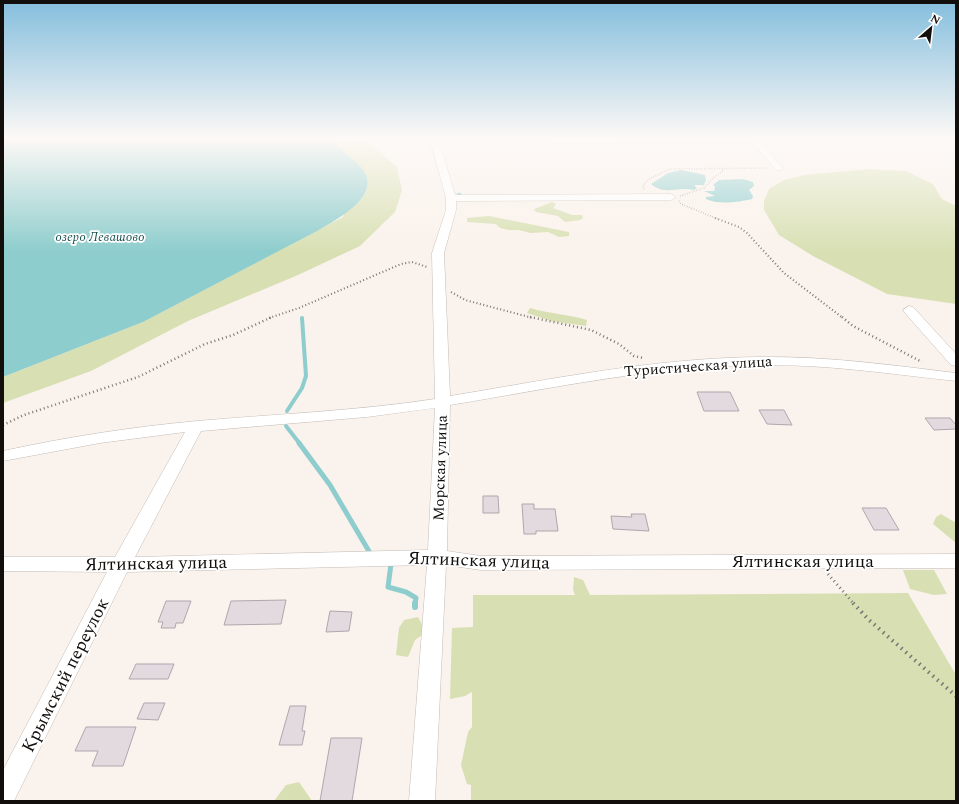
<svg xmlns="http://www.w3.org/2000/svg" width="959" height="804" viewBox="0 0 959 804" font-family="Spectral,serif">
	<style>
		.green { fill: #d8e0b3 }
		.water { fill: #8ecdcd }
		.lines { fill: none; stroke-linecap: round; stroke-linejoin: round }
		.stream-far3 { stroke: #8ecdcd; stroke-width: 2.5 }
		.stream-far2 { stroke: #8ecdcd; stroke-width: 4 }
		.stream-far1 { stroke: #8ecdcd; stroke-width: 5 }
		.stream { stroke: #8ecdcd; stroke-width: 6 }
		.building { fill: #e3dae0; stroke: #afa7ad }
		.minor-casing { stroke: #c4bcb6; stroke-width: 1 }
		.path-far4 { stroke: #7a7571; stroke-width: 1.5; stroke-dasharray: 0.5 2; stroke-linecap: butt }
		.path-far3 { stroke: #7a7571; stroke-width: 2; stroke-dasharray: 1 2.5; stroke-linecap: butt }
		.path-far2 { stroke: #7a7571; stroke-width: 2.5; stroke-dasharray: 1 3; stroke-linecap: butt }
		.path-far1 { stroke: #7a7571; stroke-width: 3; stroke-dasharray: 1 3.5; stroke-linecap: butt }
		.path { stroke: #7a7571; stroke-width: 4; stroke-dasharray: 1.5 4.5; stroke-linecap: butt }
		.minor { fill: #fff; fill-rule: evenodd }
		.labels { text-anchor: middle; stroke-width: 3.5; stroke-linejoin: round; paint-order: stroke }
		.far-water-label { font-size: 13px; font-style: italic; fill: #1b5252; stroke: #fff }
		.street-label { font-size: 15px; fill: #110e0c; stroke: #fff }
		.near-street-label { font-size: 18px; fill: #110e0c; stroke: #fff }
	</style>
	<rect width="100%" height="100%" fill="#faf2ec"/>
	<path class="green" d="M332,139H364L397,167L402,190L395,212L360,246L298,275L188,321L91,371L3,403V377L143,322L343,217L362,168L336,146Z
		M868,169L906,171L933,184L942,199L956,206V304L887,294L813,256L779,235L764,210V201L769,189L784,180L804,175Z
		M552,202L556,204L553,208L572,215H582L583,218L580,220L565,222L558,216L536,212L534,209Z
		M489,216L569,232V236L559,237L548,232L531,233L518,230H509L500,228L496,224L467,222V218Z
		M530,308C549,314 568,314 587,320L586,326L551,321L527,313Z
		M941,514L956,523V543L933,524L936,517Z
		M903,570H934L947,594L934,595L910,589Z
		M574,577L583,580L590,595L908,593L956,675V801H471V785L467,784L461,765L468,732L472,727V692L465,696L450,699L452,628L473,627V595H575L573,590Z
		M418,617L422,624V635L415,640L408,657L396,655L399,628L404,620Z
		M299,782L312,801H274L286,785Z"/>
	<path class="water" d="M3,139H332C339,151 352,157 361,167C385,195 336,220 317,231L143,322L3,377Z
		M681,170L705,175L706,180L704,185H694L697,188L694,190C678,186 665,196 651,184L668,173Z
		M743,179L753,182L754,186L749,190L753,196L752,199C739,202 718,205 706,199V197L715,196L704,191H714L715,187L713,185L719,180Z"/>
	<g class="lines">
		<path class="stream-far3" d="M425,139H427
			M458,194H460"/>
		<path class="stream-far2" d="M287,411L302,388L306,376L302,318
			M286,426L300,444"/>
		<path class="stream-far1" d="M299,443L330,485L370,553
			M389,564H391L388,587L406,592L416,598L415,604"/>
		<path class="stream" d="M415,607V603"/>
	</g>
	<path class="building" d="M697,392H730L739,411H704Z
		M759,410H784L792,425L767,424Z
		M925,418H950L956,425V429L934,430Z
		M483,496H498L499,513H483Z
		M522,504H534V509H555L558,531H536V534H524Z
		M862,508H886L899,530H874Z
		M631,514H645L649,531L613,529L611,516L632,517Z
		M286,600L281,624L224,625L231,601Z
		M166,601H191L183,623H176L175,628H161L163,622H158Z
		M330,611L352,612L349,631L326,632Z
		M136,664H174L168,679H129Z
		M144,703H165L158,720L137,719Z
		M290,706H306L302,731H305L302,745H279Z
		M86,727H136L123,766H92L98,751H75Z
		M331,738H362L352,801H320Z"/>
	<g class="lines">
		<defs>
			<path id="minor" d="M430,139H757L783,168L782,170H776L753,143L440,144L455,195L671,194L676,197L671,200L456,201V210L444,253L450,396C553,379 655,358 760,357C825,356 891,365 956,373V381C891,374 825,364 760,365C655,366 553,388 450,405L447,551L481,556L956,554V568L481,570L446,565L435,801H409L427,565L127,572L14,801H3V770L107,572L3,571V557H115L185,432L100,443L3,461V451C67,437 132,427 197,421C277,414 356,411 435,399L432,253L446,210V198ZM435,408L428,550L135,557L201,431L367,417Z
				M909,306L913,307L956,354V366L951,365L905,313L903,310Z"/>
		</defs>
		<use href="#minor" class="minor-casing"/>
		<path class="path-far4" d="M410,139L425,142
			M644,189L643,185L649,179L670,169L767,168
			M680,196L704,188L713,178L723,171L722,168
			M679,201L681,204L718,219"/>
		<path class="path-far3" d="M715,218L739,227L747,233L784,273L843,318
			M451,292L465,300L533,318
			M269,318L299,308L401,264L412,262L427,267"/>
		<path class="path-far2" d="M530,317L591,330L619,344L634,356L643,358
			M842,317L853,326L922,362
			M3,425L24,415L138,377L205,344L233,335L272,317"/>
		<path class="path-far1" d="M828,574L854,604"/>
		<path class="path" d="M853,603L869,620L956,696"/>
		<use href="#minor" class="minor"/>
	</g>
	<linearGradient id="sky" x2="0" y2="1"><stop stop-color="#84bedd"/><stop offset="0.55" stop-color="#fdf9f6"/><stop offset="1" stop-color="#fdf9f6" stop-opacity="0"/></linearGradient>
	<rect width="959" height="252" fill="url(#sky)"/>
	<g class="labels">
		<g class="far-water-label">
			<text x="100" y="241">озеро Левашово</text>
		</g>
		<g class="street-label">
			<text transform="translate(698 366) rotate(-4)" y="5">Туристическая улица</text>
			<text transform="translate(440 468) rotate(-88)" y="5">Морская улица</text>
		</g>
		<g class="near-street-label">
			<text transform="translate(479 560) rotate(2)" y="6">Ялтинская улица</text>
			<text x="803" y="567">Ялтинская улица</text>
			<text transform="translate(156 563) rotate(-1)" y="6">Ялтинская улица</text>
			<text transform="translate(65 675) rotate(-63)" y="6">Крымский переулок</text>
		</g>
	</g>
	<rect width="959" height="804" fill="none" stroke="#110e0c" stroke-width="8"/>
	<g transform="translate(931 28) rotate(28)" stroke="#ffffff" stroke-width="3" paint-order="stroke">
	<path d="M0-3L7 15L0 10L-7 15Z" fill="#110e0c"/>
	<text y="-6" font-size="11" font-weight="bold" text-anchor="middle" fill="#110e0c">N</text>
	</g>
</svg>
